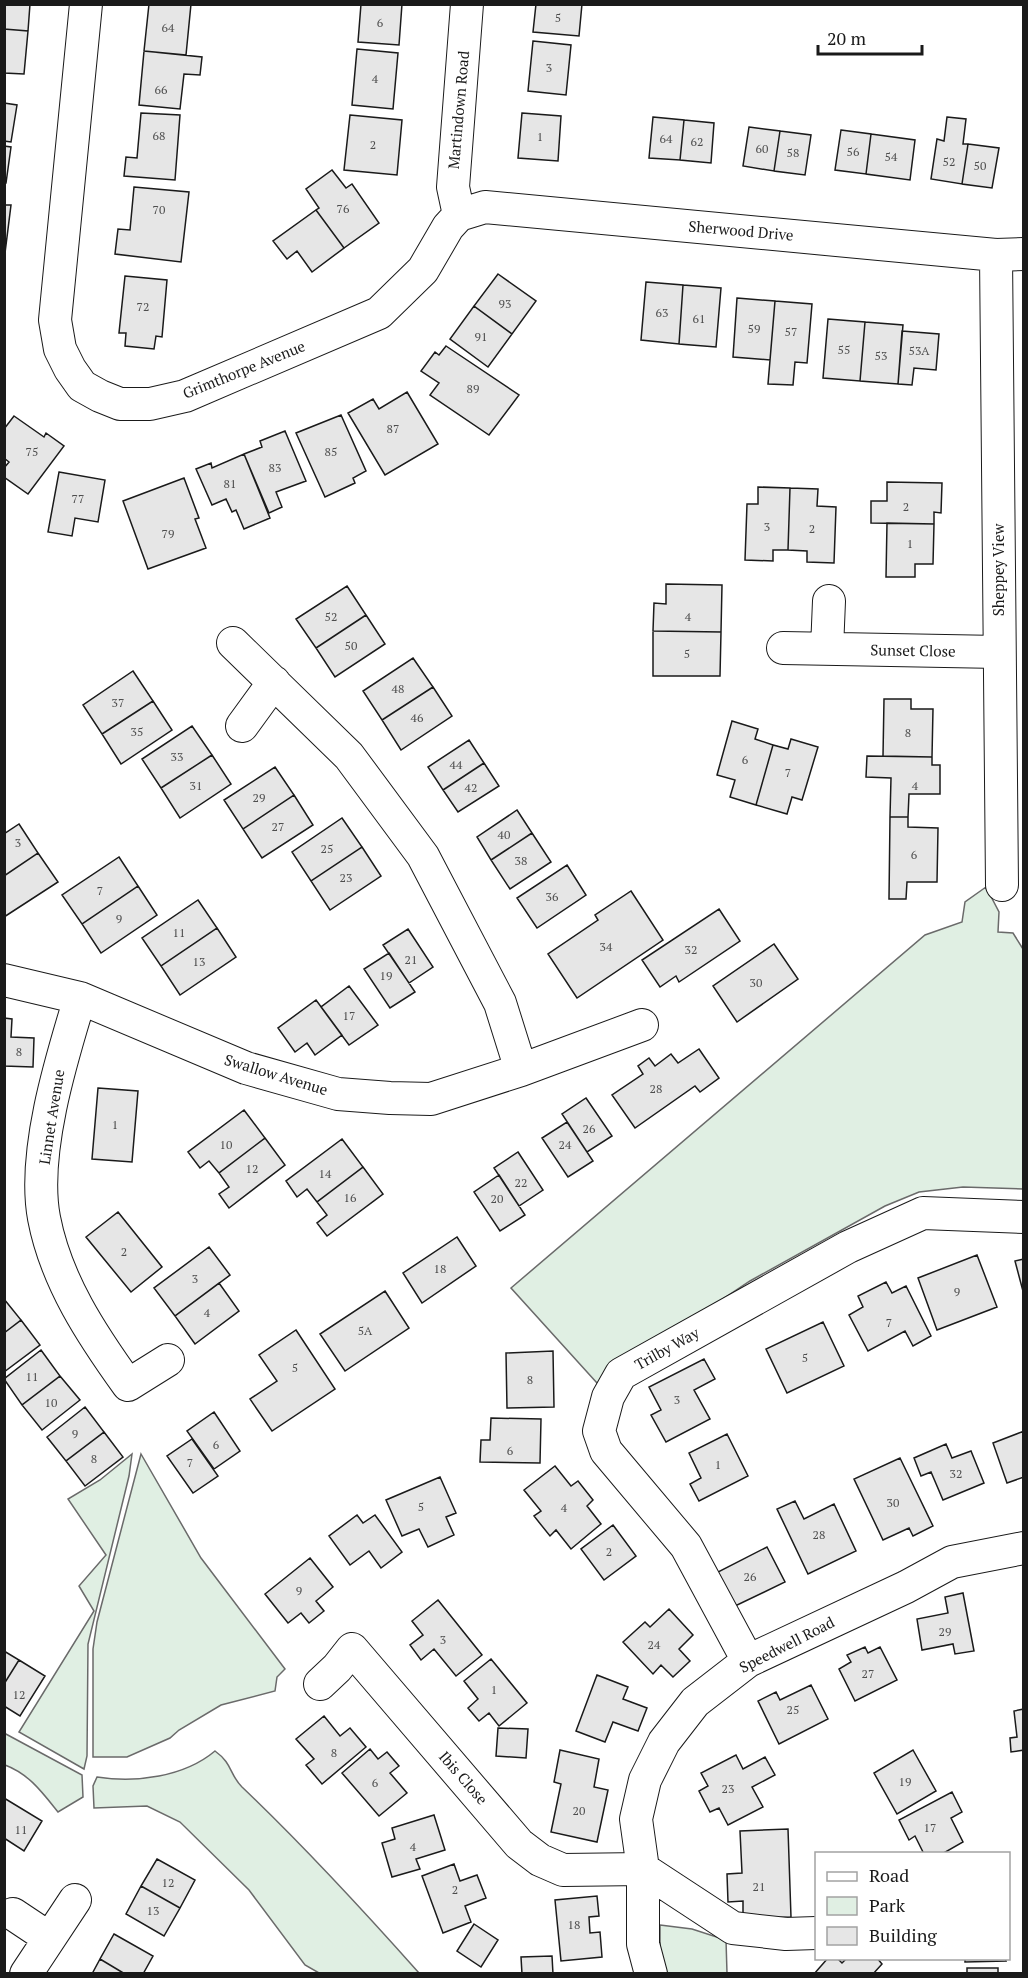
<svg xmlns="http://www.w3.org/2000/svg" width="1028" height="1978" viewBox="0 0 1028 1978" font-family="'PT Serif',serif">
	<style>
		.green { fill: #e0efe3; stroke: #6a6a6a; stroke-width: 1.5 }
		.building { fill: #e6e6e6; stroke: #1a1a1a; stroke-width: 1.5 }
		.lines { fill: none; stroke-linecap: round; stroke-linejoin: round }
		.street-casing { stroke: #1a1a1a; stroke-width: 34 }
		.street { stroke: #fff; stroke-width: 32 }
		.labels { text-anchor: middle; stroke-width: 4.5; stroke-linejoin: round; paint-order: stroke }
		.number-label { font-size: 12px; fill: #4d4d4d }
		.street-label { font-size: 15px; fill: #1a1a1a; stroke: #fff }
	</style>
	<rect width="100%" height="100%" fill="#fff"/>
	<path class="green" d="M986,887L999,912L998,932L1013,933L1023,949V1189L963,1187L919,1192L885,1206L750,1281L597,1383L511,1288L925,935L962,922L965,902Z
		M132,1454L129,1476L88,1644L87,1756L84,1769L19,1732L94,1611L79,1586L106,1555L68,1499L100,1480Z
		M141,1454L201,1558L285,1669L277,1677L275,1691L221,1705L179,1730L170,1738L127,1757H93V1649L97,1622Z
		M4,1733L82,1775L83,1797L58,1812C42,1792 29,1774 5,1765Z
		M215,1751C233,1764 229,1774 242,1787C304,1846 362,1909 419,1973H319L305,1965L249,1890L180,1822L147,1806L94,1808L93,1786L97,1777C136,1783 184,1777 215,1751Z
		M660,1925L692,1929L726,1940L727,1973H667L660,1960Z"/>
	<path class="building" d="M4,4H30L28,31L4,29Z
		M149,4H191L186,55L144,51Z
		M361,4H402L399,45L358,42Z
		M536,4H582L579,36L533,32Z
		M4,29L28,31L24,74L4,73Z
		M533,41L571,45L566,95L528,91Z
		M357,49L398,53L393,109L352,105Z
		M144,51L202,57L200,75L184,74L180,109L139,105Z
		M4,103L17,105L11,142L4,141Z
		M141,113L180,115L175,180L124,176L126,157L137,158Z
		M522,113L561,116L558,161L518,158Z
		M350,115L402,120L397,175L344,170Z
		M653,117L684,120L680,160L649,158Z
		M947,117L966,119L963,144H968L962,184L931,179L937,139L944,141Z
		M684,120L714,123L711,163L680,160Z
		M749,127L780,131L774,171L743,166Z
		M841,130L871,134L866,174L835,170Z
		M780,131L811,135L805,175L774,171Z
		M871,134L915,140L910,180L866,174Z
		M968,144L999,148L992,188L962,184Z
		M4,146L11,147L6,183H4Z
		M332,170L346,188L352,184L379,223L344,248L316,210L319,208L306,189Z
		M134,187L189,192L181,262L115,254L118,229L130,230Z
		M4,205H11L4,261Z
		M316,210L344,248L312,272L297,251L287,259L273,241Z
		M498,274L536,301L512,334L474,306Z
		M125,276L167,280L162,337L156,336L154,349L125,346L126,333H119Z
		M646,282L683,285L679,344L641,340Z
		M683,285L721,288L716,347L679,344Z
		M737,298L775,301L770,360L733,357Z
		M775,301L812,304L807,363L795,362L793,385L768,384Z
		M474,306L512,334L488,367L450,339Z
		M828,319L865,322L860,381L823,378Z
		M865,322L903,325L898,384L860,381Z
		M902,331L939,334L936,370L914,368L912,385L898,384Z
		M446,346L519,395L489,435L430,395L439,383L421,371L435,352L439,355Z
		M407,392L438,444L385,475L348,413L373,399L379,409Z
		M341,415L366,471L353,478L355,483L325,497L296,433Z
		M14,416L44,437L46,433L64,446L28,494L4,477V468L9,462L4,458V429Z
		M285,431L306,481L276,492L282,507L269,513L244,454L262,447L260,441Z
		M244,454L270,518L244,529L236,510L232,512L226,499L212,505L196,469L211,463L212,468Z
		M59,472L105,480L98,522L75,518L72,536L48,532Z
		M184,478L199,518L195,519L206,548L148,569L123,501Z
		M887,482L942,483L941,513L934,512V524L871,523V501H887Z
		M758,487L790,488L788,550H773V561L745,560L747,504H758Z
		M790,488L818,489L817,506L836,507L834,563L807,562V551L788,550Z
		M887,523L934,524L933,564H915V577H886Z
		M666,584L722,585L721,632L653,631L654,603L666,604Z
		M347,586L366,615L316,648L296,619Z
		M366,615L385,644L335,677L316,648Z
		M653,631L721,632L720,676H653Z
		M413,658L433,687L382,720L363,691Z
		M133,671L153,701L102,734L83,705Z
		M433,687L452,716L401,750L382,720Z
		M884,699H911V709H933L932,757L883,756Z
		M153,701L172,730L121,764L102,734Z
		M732,721L758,729L755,739L773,745L756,805L730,797L735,780L717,775Z
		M192,726L212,755L161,788L142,759Z
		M791,739L818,747L802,800L792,797L787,814L756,805L773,745L788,749Z
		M469,740L484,763L443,790L428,767Z
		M212,755L231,784L180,818L161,788Z
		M867,756L932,757V765H940V794H909L908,817H890L891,778L866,777Z
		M484,763L499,786L458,812L443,790Z
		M275,767L294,795L243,829L224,800Z
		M294,795L313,825L262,858L243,829Z
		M517,810L532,833L491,860L477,837Z
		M890,817H908V827L938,828L937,882H907L906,899H889Z
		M342,818L362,847L311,881L292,852Z
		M19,824L38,853L4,876V834Z
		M532,833L551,862L510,889L491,860Z
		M362,847L381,876L330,910L311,881Z
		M38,853L58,882L4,917V876Z
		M119,857L138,886L82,924L62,895Z
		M567,865L586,895L537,928L517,898Z
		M138,886L157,915L101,953L82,924Z
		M631,891L663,940L577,998L548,954L598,920L595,915Z
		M198,900L217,928L161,966L142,938Z
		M719,909L740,941L679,982L676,976L660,987L642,960Z
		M217,928L236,957L180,995L161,966Z
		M408,929L433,967L409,983L383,945Z
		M774,944L798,979L737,1022L713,986Z
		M389,953L415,992L390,1008L364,969Z
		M349,986L378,1025L349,1045L321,1007Z
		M316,1000L342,1035L315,1055L307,1043L295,1052L278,1028Z
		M4,1018L12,1019L11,1037L34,1038L33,1067L4,1066Z
		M699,1049L719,1078L700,1092L695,1086L635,1128L612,1095L643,1074L638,1066L649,1058L655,1066L671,1054L678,1063Z
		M98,1088L138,1091L132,1162L92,1159Z
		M586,1098L612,1136L587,1152L562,1114Z
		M244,1110L265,1138L219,1173L209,1161L200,1168L188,1152Z
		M567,1122L593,1161L568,1177L542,1138Z
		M265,1138L285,1165L229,1208L219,1194L229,1187L219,1173Z
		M342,1139L363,1167L317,1202L307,1189L297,1197L286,1181Z
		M518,1152L543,1190L519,1206L494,1168Z
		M363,1167L383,1194L327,1236L317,1223L327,1215L317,1202Z
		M499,1175L525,1215L500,1231L474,1192Z
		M118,1212L162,1267L131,1292L86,1237Z
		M457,1237L476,1266L422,1303L403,1273Z
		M209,1247L230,1275L175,1316L154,1288Z
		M977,1255L997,1307L937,1330L918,1278Z
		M1024,1259V1295L1015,1261Z
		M886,1282L892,1293L906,1286L931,1336L913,1346L905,1331L868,1351L849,1315L863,1307L858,1296Z
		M219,1283L239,1311L195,1344L175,1316Z
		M385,1291L409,1328L345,1371L320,1334Z
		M4,1299L21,1320L4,1333Z
		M21,1320L40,1345L4,1372V1333Z
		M823,1322L844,1366L787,1393L766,1349Z
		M296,1330L335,1389L272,1431L250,1399L277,1381L259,1355Z
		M41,1350L60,1376L22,1405L4,1379Z
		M553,1351L554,1407L507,1408L506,1353Z
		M704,1359L715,1379L694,1390L710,1419L666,1442L651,1415L661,1410L649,1387Z
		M60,1376L80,1400L42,1430L22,1405Z
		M85,1407L104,1432L66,1461L47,1437Z
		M214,1412L240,1451L214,1469L187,1431Z
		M491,1418L541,1419L540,1463L480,1462L481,1440H490Z
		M1024,1431V1477L1007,1483L993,1443Z
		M104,1432L123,1457L85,1486L66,1461Z
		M727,1434L748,1476L699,1501L690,1484L701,1478L689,1453Z
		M192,1439L218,1476L193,1493L167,1456Z
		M946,1444L952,1458L971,1451L984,1483L943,1500L931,1472L921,1476L914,1458Z
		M900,1458L933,1526L913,1536L909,1528L883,1540L854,1479Z
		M555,1466L571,1486L578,1481L593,1500L587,1506L601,1524L571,1549L556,1530L550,1536L534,1516L541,1511L524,1490Z
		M440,1477L456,1513L446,1517L454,1535L428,1547L419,1529L402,1536L386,1500Z
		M795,1501L804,1519L834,1504L856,1551L808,1574L777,1509Z
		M357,1515L363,1523L375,1515L402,1552L381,1568L369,1551L350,1565L329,1536Z
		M613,1525L636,1556L604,1580L581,1549Z
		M767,1547L785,1582L733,1607L716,1573Z
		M310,1558L333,1587L316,1601L324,1611L309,1623L301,1613L288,1623L265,1594Z
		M963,1593L974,1651L955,1654L953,1644L922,1650L917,1619L948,1613L945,1597Z
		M438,1600L482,1655L456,1676L434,1649L421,1660L410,1645L423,1635L412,1621Z
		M669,1609L693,1635L679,1649L690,1661L673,1677L661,1665L653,1674L623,1642L645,1622L650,1627Z
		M865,1647L868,1653L880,1647L897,1680L855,1701L839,1669L851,1662L847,1655Z
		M4,1651L19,1660L4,1684Z
		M491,1659L527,1703L499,1726L489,1713L479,1721L468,1708L478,1699L464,1681Z
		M19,1660L45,1676L20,1716L4,1706V1684Z
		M597,1675L628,1687L623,1699L647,1708L638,1731L613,1722L605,1742L576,1731Z
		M811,1685L828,1719L779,1744L758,1701L776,1692L780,1700Z
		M1024,1709V1750L1011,1752L1010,1738L1017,1737L1014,1711Z
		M324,1716L340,1736L350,1728L366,1747L322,1784L306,1765L314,1759L296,1739Z
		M498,1728L528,1729L526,1758L496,1756Z
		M370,1749L378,1759L387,1752L399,1766L390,1773L407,1793L379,1816L342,1773Z
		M560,1750L599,1759L594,1787L608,1790L597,1842L551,1832L561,1784L554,1782Z
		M913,1750L936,1791L897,1814L874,1773Z
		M736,1755L743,1769L765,1757L775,1775L752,1787L763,1807L728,1825L719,1808L710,1812L699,1791L708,1786L701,1773Z
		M952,1792L962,1812L951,1818L963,1842L942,1854H924L915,1836L909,1840L899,1820Z
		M4,1798L42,1821L24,1851L4,1838Z
		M434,1815L445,1850L416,1859L420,1869L392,1877L382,1843L395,1839L392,1828Z
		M788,1829L791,1917L743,1919V1901L728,1902L727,1874L742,1873L740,1831Z
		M157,1859L195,1880L180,1908L141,1886Z
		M454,1864L460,1881L477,1875L486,1898L465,1906L471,1922L443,1933L422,1876Z
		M141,1886L180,1908L164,1936L126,1914Z
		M597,1896L599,1916L589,1917L590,1933L600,1932L602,1957L561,1961L555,1900Z
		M474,1924L498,1940L481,1967L457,1951Z
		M114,1934L153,1956L143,1974H125L100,1959Z
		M552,1956L553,1974H522L521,1957Z
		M828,1958H837L842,1963L847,1958H877L882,1964L873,1974H814Z
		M965,1958H1005L1006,1961L965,1962Z
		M100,1959L125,1974H92Z
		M967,1968H998V1974H967Z"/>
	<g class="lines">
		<defs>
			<path id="street" d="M86,4L55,320L60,349L70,369L82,386L100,396L120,404H150L185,396L379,313L423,270L448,227L459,215L485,207L996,255L1024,254
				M459,215L453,187L467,4
				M996,255L1002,885
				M233,643L349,756L423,856L500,1003L521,1070
				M783,648L999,652
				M827,649L829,601
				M242,726L274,682
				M4,980L80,998L246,1068L338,1094L390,1098L431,1099L521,1070L642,1025
				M80,998C61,1060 32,1154 44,1218C56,1281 92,1335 128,1385L168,1360
				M748,1661L686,1546L606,1451L599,1431L608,1397L621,1374L848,1247L923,1213L1024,1217
				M320,1684L337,1668L352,1649L519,1844L540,1860L563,1870L643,1869
				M643,1869L733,1928L786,1934L816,1933
				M13,1914L49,1938
				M26,1974L75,1900
				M651,1974L643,1944V1869L636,1819L645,1780L664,1742L695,1702L748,1661L906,1587L952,1562L1024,1548"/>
		</defs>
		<use href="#street" class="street-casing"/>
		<use href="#street" class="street"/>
	</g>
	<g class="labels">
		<g class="number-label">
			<text x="558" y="22">5</text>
			<text x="380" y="27">6</text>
			<text x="168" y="32">64</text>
			<text x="549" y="72">3</text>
			<text x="375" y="83">4</text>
			<text x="161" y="94">66</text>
			<text x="159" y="140">68</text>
			<text x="540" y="141">1</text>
			<text x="666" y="143">64</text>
			<text x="697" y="146">62</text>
			<text x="373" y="149">2</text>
			<text x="762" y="153">60</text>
			<text x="853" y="156">56</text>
			<text x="793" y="157">58</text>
			<text x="891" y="161">54</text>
			<text x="949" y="166">52</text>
			<text x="980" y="170">50</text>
			<text x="343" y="213">76</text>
			<text x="159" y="214">70</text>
			<text x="505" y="308">93</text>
			<text x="143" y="311">72</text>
			<text x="662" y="317">63</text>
			<text x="699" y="323">61</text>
			<text x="754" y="333">59</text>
			<text x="791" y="336">57</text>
			<text x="481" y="341">91</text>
			<text x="844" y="354">55</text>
			<text x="919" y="355">53A</text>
			<text x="881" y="360">53</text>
			<text x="473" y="393">89</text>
			<text x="393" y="433">87</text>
			<text x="32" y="456">75</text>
			<text x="331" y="456">85</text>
			<text x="275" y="472">83</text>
			<text x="230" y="488">81</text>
			<text x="78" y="503">77</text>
			<text x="906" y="511">2</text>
			<text x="767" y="531">3</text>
			<text x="812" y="533">2</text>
			<text x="168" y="538">79</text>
			<text x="910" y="548">1</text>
			<text x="331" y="621">52</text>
			<text x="688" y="621">4</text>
			<text x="351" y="650">50</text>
			<text x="687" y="658">5</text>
			<text x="398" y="693">48</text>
			<text x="118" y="707">37</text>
			<text x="417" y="722">46</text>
			<text x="137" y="736">35</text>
			<text x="908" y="737">8</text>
			<text x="177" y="761">33</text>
			<text x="745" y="764">6</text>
			<text x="456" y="769">44</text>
			<text x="788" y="777">7</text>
			<text x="196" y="790">31</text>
			<text x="915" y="790">4</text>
			<text x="471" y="792">42</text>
			<text x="259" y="802">29</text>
			<text x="278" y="831">27</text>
			<text x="504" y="839">40</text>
			<text x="18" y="847">3</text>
			<text x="327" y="853">25</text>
			<text x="914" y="859">6</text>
			<text x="521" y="865">38</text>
			<text x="346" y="882">23</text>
			<text x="100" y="895">7</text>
			<text x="552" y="901">36</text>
			<text x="119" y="923">9</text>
			<text x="179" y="937">11</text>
			<text x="606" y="951">34</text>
			<text x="691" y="954">32</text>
			<text x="411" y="964">21</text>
			<text x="199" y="966">13</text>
			<text x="386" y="980">19</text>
			<text x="756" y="987">30</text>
			<text x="349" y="1020">17</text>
			<text x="19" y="1056">8</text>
			<text x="656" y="1093">28</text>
			<text x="115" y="1129">1</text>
			<text x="589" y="1133">26</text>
			<text x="226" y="1149">10</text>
			<text x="565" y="1149">24</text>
			<text x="252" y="1173">12</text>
			<text x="325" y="1178">14</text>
			<text x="521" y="1187">22</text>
			<text x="350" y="1202">16</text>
			<text x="497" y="1203">20</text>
			<text x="124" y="1256">2</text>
			<text x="440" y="1273">18</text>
			<text x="195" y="1283">3</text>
			<text x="957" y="1296">9</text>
			<text x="207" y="1317">4</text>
			<text x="889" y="1327">7</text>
			<text x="365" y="1335">5A</text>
			<text x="805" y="1362">5</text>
			<text x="295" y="1372">5</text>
			<text x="32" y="1381">11</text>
			<text x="530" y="1384">8</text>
			<text x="677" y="1404">3</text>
			<text x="51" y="1407">10</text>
			<text x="75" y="1438">9</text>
			<text x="216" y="1449">6</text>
			<text x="510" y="1455">6</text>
			<text x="94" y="1463">8</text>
			<text x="190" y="1467">7</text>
			<text x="718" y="1469">1</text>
			<text x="956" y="1478">32</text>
			<text x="893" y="1507">30</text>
			<text x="421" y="1511">5</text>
			<text x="564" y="1512">4</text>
			<text x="819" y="1539">28</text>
			<text x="609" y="1556">2</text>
			<text x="750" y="1581">26</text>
			<text x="299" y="1595">9</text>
			<text x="945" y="1636">29</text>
			<text x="443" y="1644">3</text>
			<text x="654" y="1649">24</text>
			<text x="868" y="1678">27</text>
			<text x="494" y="1694">1</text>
			<text x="19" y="1699">12</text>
			<text x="793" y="1714">25</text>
			<text x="334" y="1757">8</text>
			<text x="905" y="1786">19</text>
			<text x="375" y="1787">6</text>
			<text x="728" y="1793">23</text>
			<text x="579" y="1815">20</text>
			<text x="930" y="1832">17</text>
			<text x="21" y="1834">11</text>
			<text x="413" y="1851">4</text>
			<text x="168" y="1887">12</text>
			<text x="759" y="1891">21</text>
			<text x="455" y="1894">2</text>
			<text x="153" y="1915">13</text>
			<text x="574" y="1929">18</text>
		</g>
		<g class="street-label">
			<text transform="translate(459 110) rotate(-85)" y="5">Martindown Road</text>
			<text transform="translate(741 231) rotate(5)" y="5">Sherwood Drive</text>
			<text transform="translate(244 370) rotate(-22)" y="5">Grimthorpe Avenue</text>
			<text transform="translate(999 570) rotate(-90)" y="5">Sheppey View</text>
			<text transform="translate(913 651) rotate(1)" y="5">Sunset Close</text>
			<text transform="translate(276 1075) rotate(17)" y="5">Swallow Avenue</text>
			<text transform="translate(52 1117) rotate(-81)" y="5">Linnet Avenue</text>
			<text transform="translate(667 1349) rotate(-29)" y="5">Trilby Way</text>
			<text transform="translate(787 1645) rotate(-27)" y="5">Speedwell Road</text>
			<text transform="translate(463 1778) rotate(49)" y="5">Ibis Close</text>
		</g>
	</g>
	<rect width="1028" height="1978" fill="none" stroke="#1a1a1a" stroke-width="12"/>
	<rect x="815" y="1852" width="195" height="108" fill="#ffffff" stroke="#a3a3a3" stroke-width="1.5"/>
	<rect x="827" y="1872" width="30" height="9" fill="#ffffff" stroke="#a3a3a3" stroke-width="1.5"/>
	<text x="869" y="1882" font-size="18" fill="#1a1a1a">Road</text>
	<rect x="827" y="1897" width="30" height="18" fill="#e0efe3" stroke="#a3a3a3" stroke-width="1.5"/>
	<text x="869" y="1912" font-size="18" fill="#1a1a1a">Park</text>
	<rect x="827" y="1927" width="30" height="18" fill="#e6e6e6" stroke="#a3a3a3" stroke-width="1.5"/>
	<text x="869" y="1942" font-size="18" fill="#1a1a1a">Building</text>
	<path d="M818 45v9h104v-9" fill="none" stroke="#1a1a1a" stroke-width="3"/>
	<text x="827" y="45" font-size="18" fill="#1a1a1a" stroke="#ffffff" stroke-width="4.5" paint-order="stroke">20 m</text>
</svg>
